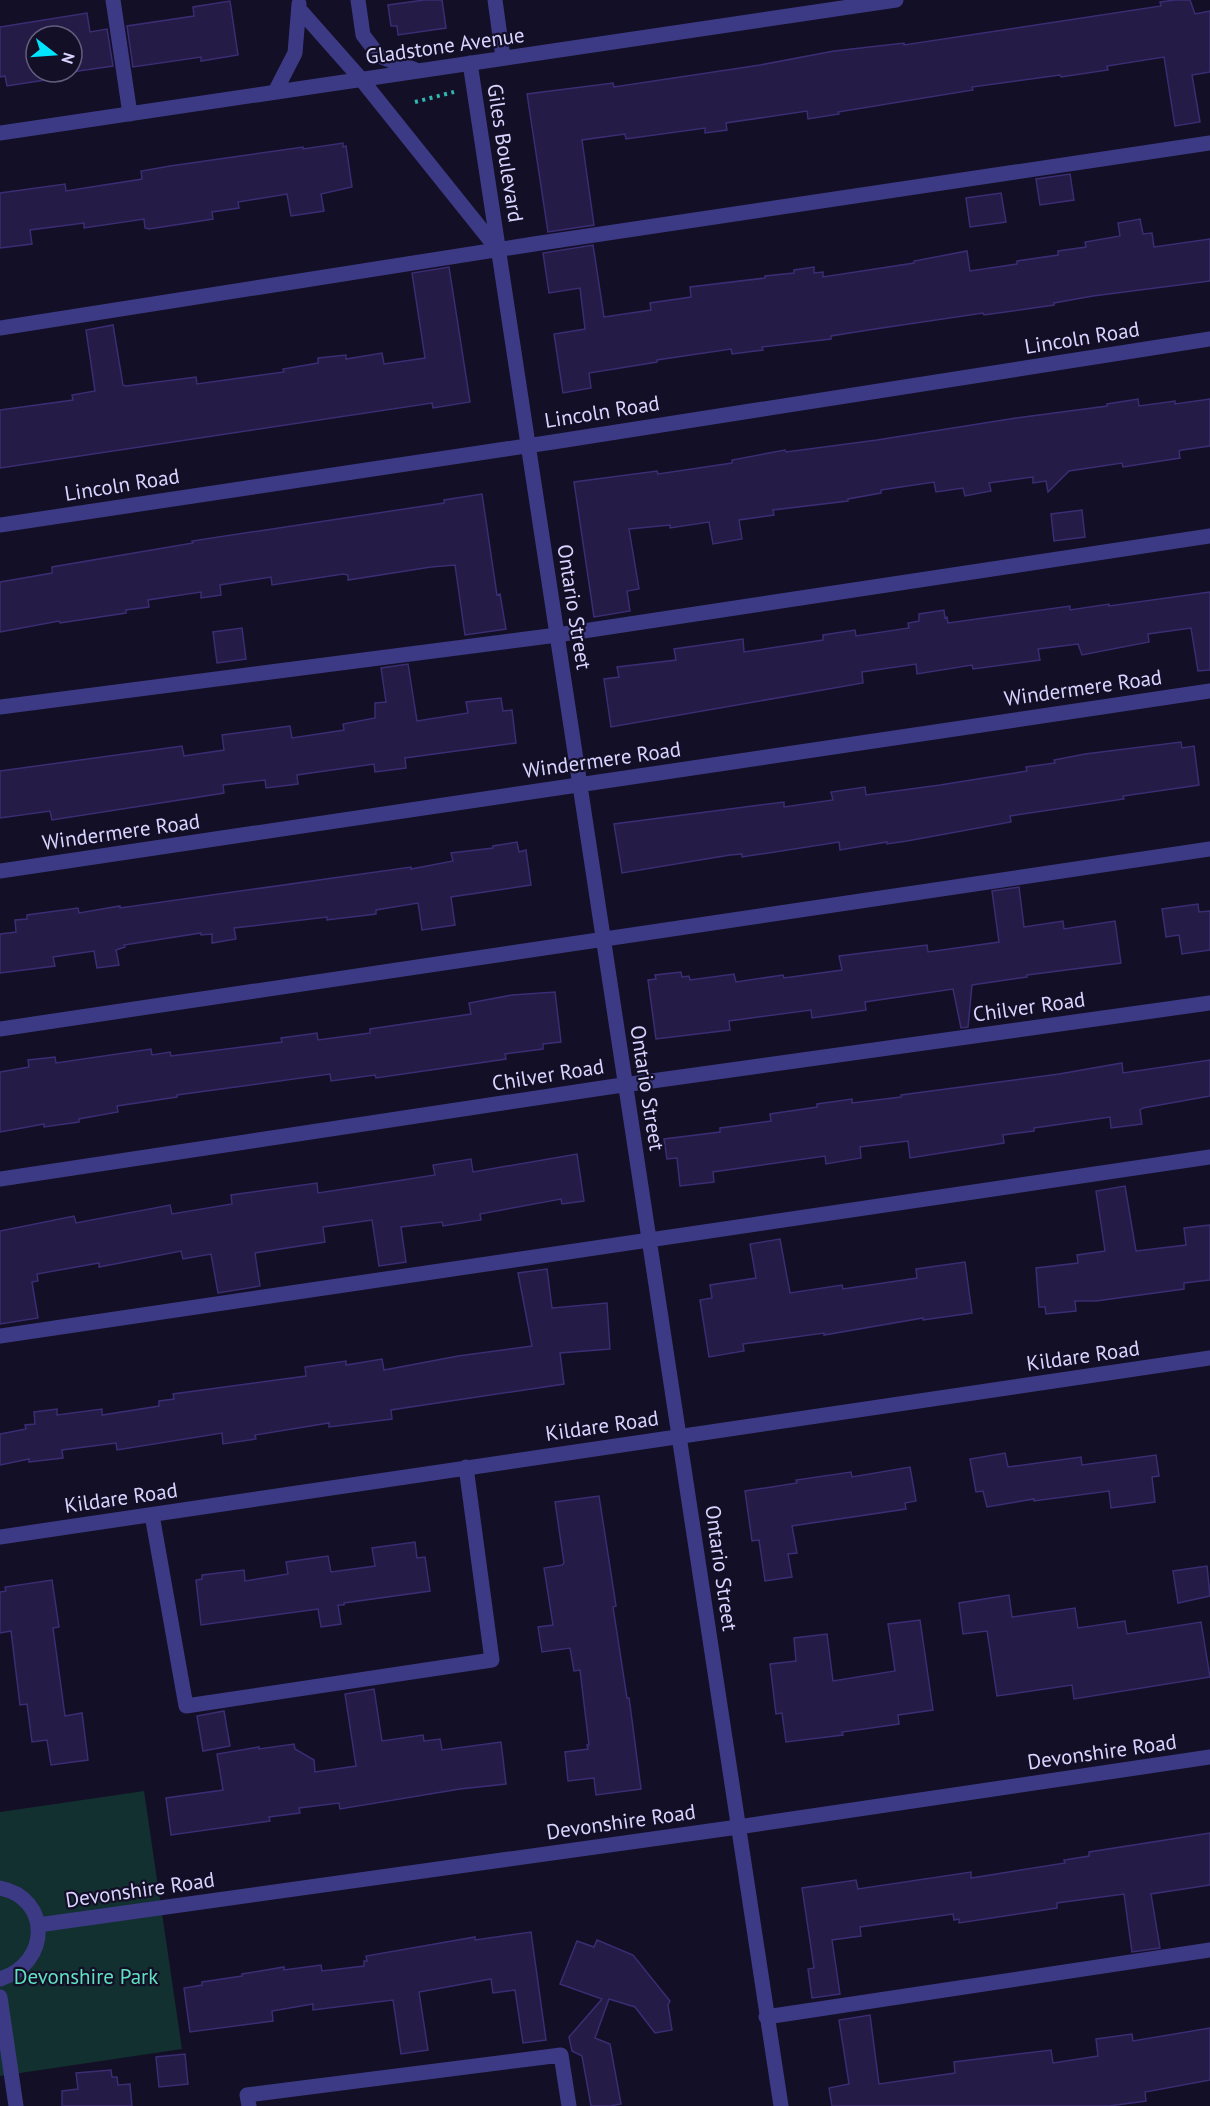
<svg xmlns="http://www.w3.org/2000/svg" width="1210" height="2106" viewBox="0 0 1210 2106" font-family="'PT Sans',sans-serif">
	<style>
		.green { fill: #12302f }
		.building { fill: #241b47; stroke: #3b2d73; stroke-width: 1.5 }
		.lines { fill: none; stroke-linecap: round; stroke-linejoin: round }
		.path { stroke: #2fb8b0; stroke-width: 4; stroke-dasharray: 3 4.5; stroke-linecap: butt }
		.minor { stroke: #3d3a85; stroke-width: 15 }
		.labels { text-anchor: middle; stroke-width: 4.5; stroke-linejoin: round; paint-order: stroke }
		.street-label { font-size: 21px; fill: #d9d4ff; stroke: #130f26 }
		.park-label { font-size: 21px; fill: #5fe0c0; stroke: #130f26 }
	</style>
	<rect width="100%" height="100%" fill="#130f26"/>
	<path class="green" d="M144,1791L182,2049L0,2076V1812Z"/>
	<path class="building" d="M424,0H442L446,28L398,35L397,26H391L388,5Z
		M1175,0H1190L1195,14L1210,11V72L1192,75L1200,122L1175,126L1164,57L1107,66L1108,70L1061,77L1060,75L972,87L973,90L838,112L839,114L808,119L807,111L726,123L727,130L705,133V128L626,139L625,134L582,140L594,225L548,232L527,94L613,83L614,87L760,65L834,51L904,43V45L1161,6L1160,2Z
		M230,1L238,55L201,61V57L133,67L127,26L194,16L193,7Z
		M87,13L90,32L107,29L113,66L72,72V36H36V72H71L45,76V80L7,86L5,76L0,77V27Z
		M343,143V147L346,146L352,187L321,194L324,211L291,216L287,194L238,202L239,208L212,212L213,219L149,229L145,228L144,219L84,228V223L30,230L32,244L0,248V193L65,184L66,191L142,179L141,171L170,166L303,147V149Z
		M1070,174L1074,200L1040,205L1036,179Z
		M1001,193L1006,222L970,227L966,198Z
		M1140,219L1143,234L1152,233L1154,247L1210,239V281L1093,296L1054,303V305L984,315L983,313L875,329L831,336V339L762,347L763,350L732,354L731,349L657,360V362L589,373L591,388L563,393L554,334L585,329L580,288L549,293L543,253L593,245L604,317L651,310L650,303L691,297L690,287L765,278V276L794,273V270L814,267V273L823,272V277L914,263V261L967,251L970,271L1017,264V261L1058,255V251L1086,247L1085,242L1120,236L1118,223Z
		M449,267L470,402L433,408L432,403L0,468V410L73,400L72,395L95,391L86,330L113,325L123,385L126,386L196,377L197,384L240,378L284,372L283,369L318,363V358L346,355V359L382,353L384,364L425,358L412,273Z
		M1138,399L1139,406L1175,401V404L1210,399V446L1182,450L1179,451L1180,458L1123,467L1122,463L1069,471L1048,492L1046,481L1033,483V477L989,483L991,491L965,496L963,488L936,492L934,482L881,490V493L848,499V501L773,510L774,515L739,520L742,539L713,544L709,522L670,528V525L629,529L639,589L627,591L630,611L594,617L574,482L657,471L658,474L732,463V460L785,450L786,452L877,440L1016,418L1107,406V404Z
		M482,494L497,595L500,594L506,629L465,635L455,565L431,567L348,580V575L343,574L272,585L271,577L220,585L221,595L201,598V592L148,600L149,607L126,610V613L60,623L59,621L0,632V582L52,573V567L193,543L192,541L444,503V500Z
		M1082,510L1085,537L1054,541L1051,514Z
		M1210,592V670L1198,671L1191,628L1148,634L1149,642L1082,655L1078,644L1038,649L1040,660L973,669L972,665L917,674L916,664L862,672L863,683L611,727L604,679L619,677L617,667L676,660L674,649L743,639L744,652L823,640V635L855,630L856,636L909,628L908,623L919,621V614L944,610L945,618L947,617L948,623L1070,606V610L1109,604V606Z
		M242,628L246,659L217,663L213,632Z
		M408,664L417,721L468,713L466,702L501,698L503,711L512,710L516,743L405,758L406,768L375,772L374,764L297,775L298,784L266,788L265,780L223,785L224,793L52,820L50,811L0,818V771L182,746L184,756L224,750L222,735L290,726L292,738L344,730L343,724L375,718V703L386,702L381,668Z
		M1181,742L1182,748L1194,746L1199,785L1123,796L1124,799L1010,816L1011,822L907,841L887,844V842L840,850L839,842L742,857V854L730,855L622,873L614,824L784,802V807L833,800L831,792L865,787L866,795L940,785L1027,771L1026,767L1055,763L1054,760L1085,754Z
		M517,842L519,852L526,850L531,885L451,897L455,925L422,930L418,903L376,910V914L327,920V917L234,928L236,939L212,943V934L201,935V933L124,945L125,947L116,950L119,965L97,968L94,951L53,957L55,966L0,973V934L16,932L15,920L27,919V915L78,908L79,913L120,906V908L411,867V869L453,861L451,853L493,848V846Z
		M1019,887L1024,927L1063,921L1064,929L1115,921L1121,963L1027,975V977L972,985L968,1027L961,1028L953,989L865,1002L866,1010L812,1018L811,1010L729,1021L730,1030L656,1039L648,980L656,979L655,975L681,972L682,977L689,976L690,980L734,974L736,982L783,975L784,978L842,970L839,956L927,945L928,952L999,942L992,891Z
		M1198,904L1199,912L1210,911V950L1182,954L1179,935L1166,937L1162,909Z
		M555,992L561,1042L543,1044V1049L505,1054L506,1059L376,1078L375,1075L331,1081L330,1074L177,1095V1097L117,1106L118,1112L79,1119V1122L44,1127V1124L0,1132V1072L29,1067L28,1060L55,1057L56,1063L151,1049L152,1055L170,1052L171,1056L282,1042L281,1038L317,1033L318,1040L370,1033V1029L471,1014L469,1003L512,995Z
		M1210,1060V1096L1143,1108L1140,1110L1142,1124L1111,1128L1110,1117L1034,1128V1131L1003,1135L1004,1143L910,1158L908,1141L860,1147L861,1158L826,1164L825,1156L713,1172L714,1182L680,1186L677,1158L667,1159L664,1139L720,1132V1128L771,1121L770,1114L817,1107V1104L852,1099V1103L901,1097V1095L1059,1074L1122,1063L1123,1073Z
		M577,1154L584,1201L562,1204L561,1199L480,1214L481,1220L443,1226L442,1222L401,1227L406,1262L379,1266L372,1220L323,1227L325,1242L255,1253L260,1286L218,1293L211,1254L183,1259L181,1251L99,1267V1263L37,1274L38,1281L32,1282L38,1318L0,1324V1231L74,1216L76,1223L170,1205L172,1214L232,1204L231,1195L317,1183L318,1193L377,1184L435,1175L433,1165L471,1159L473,1172Z
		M1125,1186L1136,1251L1186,1245L1184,1228L1210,1225V1280L1184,1283V1289L1096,1301H1075L1076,1311L1046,1314L1045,1307H1039L1036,1268L1078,1263L1077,1255L1105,1251L1096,1191Z
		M780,1239L790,1293L842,1285L843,1289L917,1278L916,1269L965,1262L972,1313L923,1320V1318L824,1335V1333L743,1344L744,1351L709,1357L700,1300L712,1298L710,1285L756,1278L750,1244Z
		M547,1269L552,1308L607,1303L610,1349L560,1353L564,1384L391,1410L392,1419L329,1427V1423L255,1435L256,1439L223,1444L222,1433L117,1450L116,1443L62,1450L63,1458L29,1462V1459L0,1465V1434L26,1429L25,1425L35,1424L34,1412L57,1409V1415L102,1409V1415L159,1406V1401L174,1399L173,1394L306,1376L305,1367L346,1361V1365L382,1359L384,1370L458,1356L532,1346L518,1273Z
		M1005,1453L1008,1467L1081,1457L1082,1465L1156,1455L1159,1476L1152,1477L1155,1502L1111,1508L1109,1491L1034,1501V1499L987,1507L983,1491L976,1492L970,1459Z
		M910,1467L916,1501L905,1503L906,1509L792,1526L797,1553L788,1554L792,1577L765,1581L759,1540L752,1541L745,1491L797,1483L796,1480L851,1472L852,1477Z
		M599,1496L616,1606L613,1607L627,1698H629L632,1720L641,1789L596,1795L594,1778L568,1781L565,1752L588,1749L587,1745H589L580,1670L574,1671L570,1648L542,1652L538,1627L553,1625L544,1568L562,1565L564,1563L555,1502Z
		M415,1542L417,1558L425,1557L430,1591L344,1603V1605H338L341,1624L321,1627L318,1609L201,1625L196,1580L202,1579V1575L244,1570L245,1581L288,1574L286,1562L328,1556L331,1572L375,1566L372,1548Z
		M1207,1566L1210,1596L1178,1603L1173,1571Z
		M52,1580L59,1627L53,1628L65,1716L82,1713L88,1760L51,1765L47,1740L32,1742L27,1704L20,1705L11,1631L0,1633V1592L6,1591L5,1587Z
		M1009,1595L1012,1617L1075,1608L1078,1628L1125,1621L1127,1634L1201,1622L1210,1677L1074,1699L1072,1685L997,1696L987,1631L963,1634L959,1603Z
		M920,1620L933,1710L898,1715L899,1724L842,1732L843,1735L786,1742L782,1713L776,1714L770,1664L796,1661L794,1638L827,1634L833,1681L895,1671L888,1624Z
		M374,1689L382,1741L423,1735L424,1741L440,1739L442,1750L501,1742L506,1784L460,1789L340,1809L339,1803L299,1808L300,1813L269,1817L270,1821L171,1835L166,1798L223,1790L217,1754L259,1747V1749L294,1744L295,1749L314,1760L315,1772L356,1766L345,1694Z
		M224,1711L230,1746L203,1751L197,1716Z
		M1210,1833V1885L1151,1894L1160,1948L1132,1952L1124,1894L1057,1903V1908L959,1923V1919L954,1920L953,1914L860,1927L861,1936L832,1940L840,1994L812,1998L808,1969L814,1968L802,1888L856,1880L858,1889L971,1872V1878L1065,1863L1064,1860L1089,1856V1852Z
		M531,1932L546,2040L523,2043L515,1990L493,1993L491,1979L419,1992L428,2050L401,2054L393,2000L313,2010V2004L272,2011L273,2021L190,2032L184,1988L202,1985V1982L242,1976V1974L284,1967V1970L321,1965L322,1971L364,1966V1961H367L366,1956L475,1937V1940Z
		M597,1940L633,1955L670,2001L668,2005L672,2030L655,2033L635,2007L609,1999L595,2038L610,2044L621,2104L610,2106H591L582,2056L572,2051L569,2037L602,1999L560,1984L577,1941L594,1947Z
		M870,2015L879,2084L955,2073L954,2062L1051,2050L1053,2063L1098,2056L1096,2039L1132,2034L1133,2041L1210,2028V2080L1145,2092L1146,2101L1109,2106H832L829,2088L849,2084L839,2020Z
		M185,2054L188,2084L159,2087L156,2057Z
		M111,2070L112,2077H117L118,2085L130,2084L132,2106H62V2091L78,2089L76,2073Z"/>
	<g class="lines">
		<path class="path" d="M415,102L454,92"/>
		<path class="minor" d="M113,0L130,114
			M358,0L363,35L379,56L416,70
			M495,0L503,58
			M300,10L361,79L498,250
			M470,63L781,2106
			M275,92L295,53L299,4
			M0,133L896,0
			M0,328L534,244L1210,143
			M0,525L553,442L1210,339
			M0,707L557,635L1210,536
			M0,871L1210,691
			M0,1029L1210,849
			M0,1179L609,1087L1210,1003
			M0,1336L1210,1157
			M152,1515L186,1706L492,1660L466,1467
			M0,1537L1210,1358
			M0,1888C51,1898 51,1963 0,1979
			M38,1925L738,1827L1210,1757
			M0,1997L16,2106
			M766,2017L1210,1950
			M249,2106L247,2095L561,2055L569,2106"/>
	</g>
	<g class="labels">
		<g class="street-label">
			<text transform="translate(445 46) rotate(-8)" y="7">Gladstone Avenue</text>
			<text transform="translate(505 153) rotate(81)" y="7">Giles Boulevard</text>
			<text transform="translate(1082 338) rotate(-9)" y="7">Lincoln Road</text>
			<text transform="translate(602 412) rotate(-9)" y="7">Lincoln Road</text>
			<text transform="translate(122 485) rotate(-9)" y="7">Lincoln Road</text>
			<text transform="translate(574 607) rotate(81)" y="7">Ontario Street</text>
			<text transform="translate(1083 688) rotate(-8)" y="7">Windermere Road</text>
			<text transform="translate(602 760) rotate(-8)" y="7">Windermere Road</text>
			<text transform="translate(121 832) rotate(-8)" y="7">Windermere Road</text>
			<text transform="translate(1029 1007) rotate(-8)" y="7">Chilver Road</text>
			<text transform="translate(548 1075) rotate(-9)" y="7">Chilver Road</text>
			<text transform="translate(647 1088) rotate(81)" y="7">Ontario Street</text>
			<text transform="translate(1083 1356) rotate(-8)" y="7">Kildare Road</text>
			<text transform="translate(602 1426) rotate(-8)" y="7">Kildare Road</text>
			<text transform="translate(121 1498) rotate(-8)" y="7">Kildare Road</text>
			<text transform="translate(721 1568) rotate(82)" y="7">Ontario Street</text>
			<text transform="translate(1102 1752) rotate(-8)" y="7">Devonshire Road</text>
			<text transform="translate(621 1822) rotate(-8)" y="7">Devonshire Road</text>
			<text transform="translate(140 1890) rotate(-8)" y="7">Devonshire Road</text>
		</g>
		<g class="park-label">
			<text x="86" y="1984">Devonshire Park</text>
		</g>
	</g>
	<g transform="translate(54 54) rotate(107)"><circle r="28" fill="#130f26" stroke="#625e7d" stroke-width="1.5"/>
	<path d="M0-4.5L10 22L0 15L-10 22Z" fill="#00e5ff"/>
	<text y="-9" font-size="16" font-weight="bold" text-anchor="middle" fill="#d9d4ff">N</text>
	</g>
</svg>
